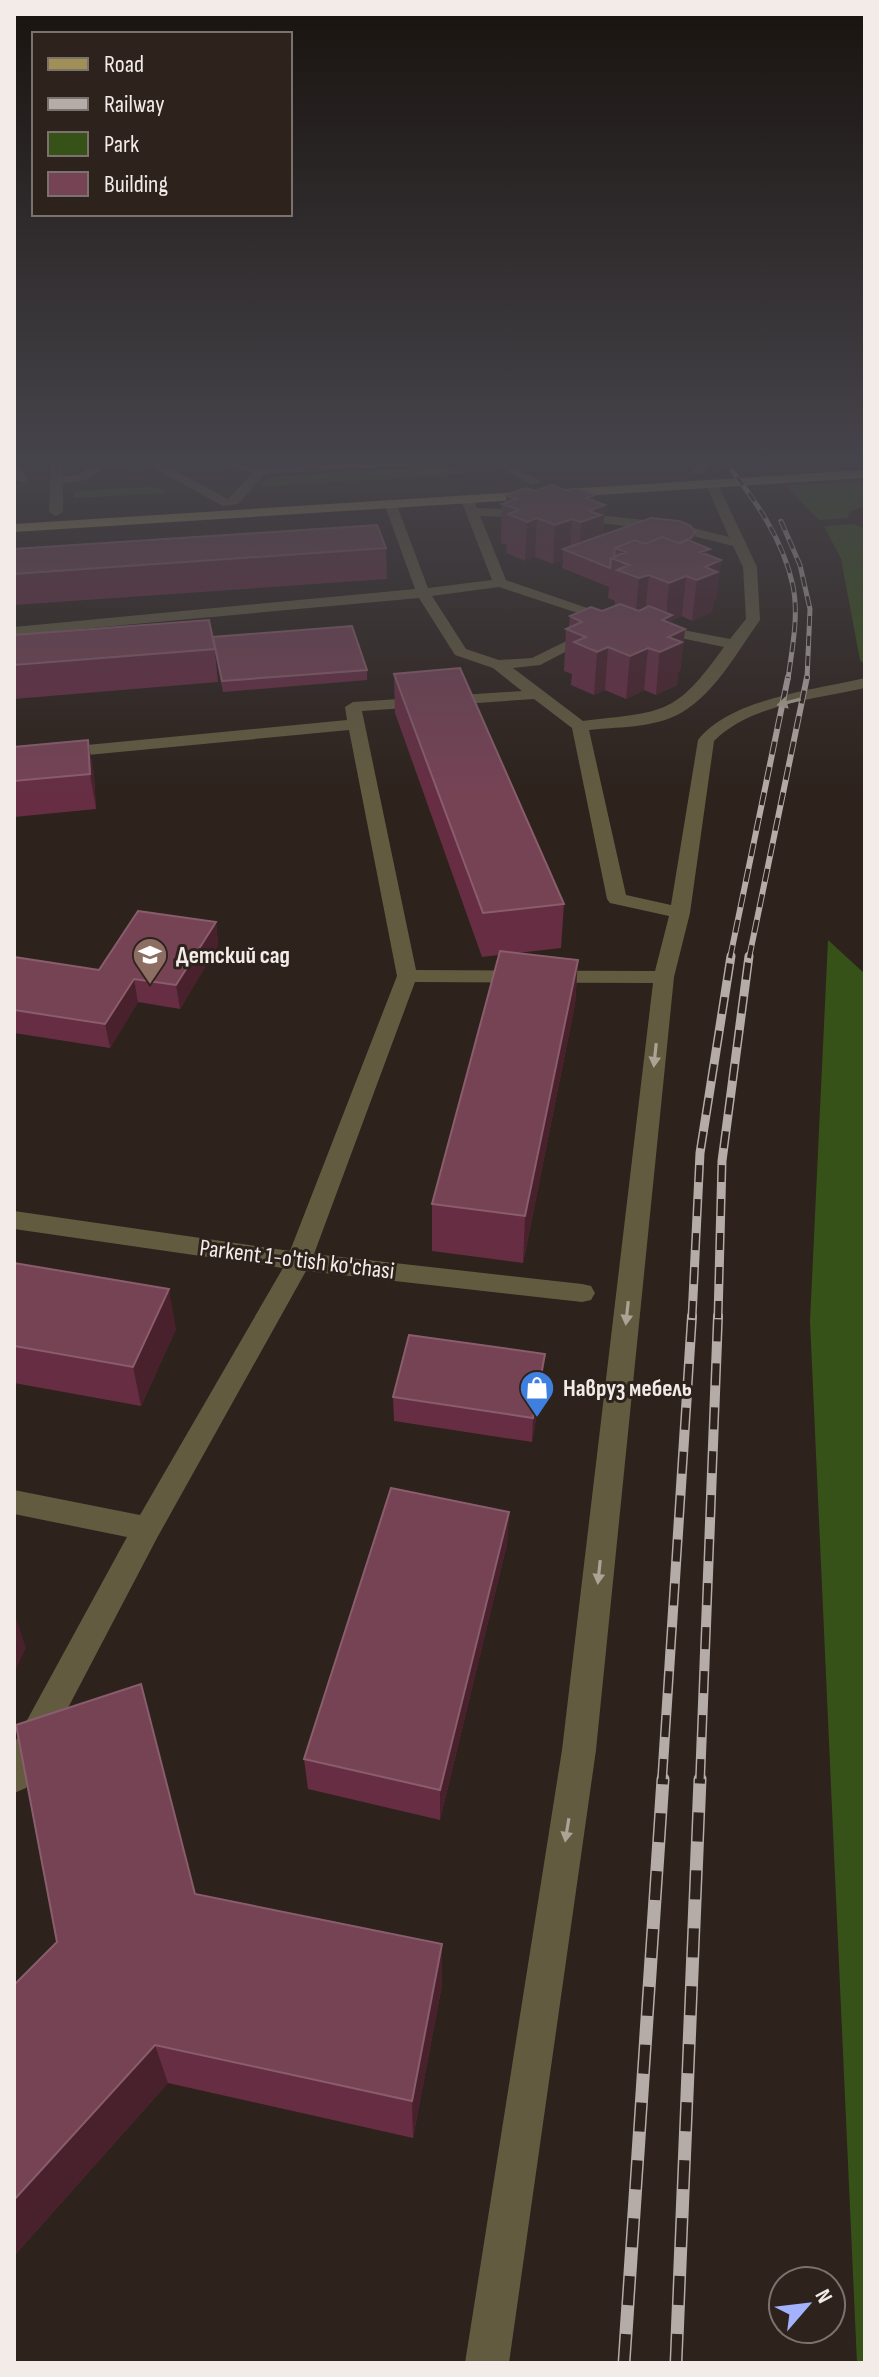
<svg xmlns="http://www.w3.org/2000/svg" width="879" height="2377" viewBox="0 0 879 2377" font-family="'Sofia Sans Condensed',sans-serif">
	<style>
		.green { fill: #375218 }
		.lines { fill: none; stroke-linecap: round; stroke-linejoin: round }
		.minor { fill: #635b40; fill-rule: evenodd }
		.major { fill: #a09058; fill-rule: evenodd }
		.rail-far4-casing { stroke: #b5aca8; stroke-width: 5 }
		.rail-far3-casing { stroke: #b5aca8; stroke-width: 6 }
		.rail-far2-casing { stroke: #b5aca8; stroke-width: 9 }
		.rail-far1-casing { stroke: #b5aca8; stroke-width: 10 }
		.rail-casing { stroke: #b5aca8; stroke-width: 13 }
		.rail-far4 { stroke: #2d221c; stroke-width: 3; stroke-dasharray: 10; stroke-linecap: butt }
		.rail-far3 { stroke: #2d221c; stroke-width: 4; stroke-dasharray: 13; stroke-linecap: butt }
		.rail-far2 { stroke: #2d221c; stroke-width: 6; stroke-dasharray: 17; stroke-linecap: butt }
		.rail-far1 { stroke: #2d221c; stroke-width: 7; stroke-dasharray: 22; stroke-linecap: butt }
		.rail { stroke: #2d221c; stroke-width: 10; stroke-dasharray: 29; stroke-linecap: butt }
		.wall { fill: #672e43 }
		.shaded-wall { fill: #49212c }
		.building { fill: #764355; stroke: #895d6c; stroke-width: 2 }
		.oneway { fill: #aba394 }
		.labels { text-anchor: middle; stroke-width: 6; stroke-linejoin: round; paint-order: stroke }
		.poi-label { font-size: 24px; font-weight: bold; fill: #f3ebe7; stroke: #2d221c; text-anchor: start }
		.street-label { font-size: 24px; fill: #f3ebe7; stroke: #2d221c }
	</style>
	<rect width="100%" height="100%" fill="#2d221c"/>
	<path class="green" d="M443,466L470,473L258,487L270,477Z
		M865,482V506L849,512L848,518L819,520L785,485Z
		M155,486L169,493L74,498V491Z
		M854,524L865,529V665L860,660L841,559L824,526Z
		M828,940L865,974V2363H857L810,1321Z"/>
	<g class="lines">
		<path class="minor" d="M51,461H63V477L81,473L98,461H157L228,499L253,473L228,467L223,461L261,467L361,461H429L423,465L265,474L238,504L223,506L144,463L106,466L89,479L63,484V512L56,516L49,512Z
			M488,461H504L541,482L531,485Z
			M699,461H712L702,474H694L692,471Z
			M14,463L18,464L28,480L26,483L16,480Z
			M707,479L717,482L757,567L760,620C737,652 712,699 675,716C649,728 616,727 589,730L626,895L671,905L698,740C731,698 815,690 865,678V688C816,699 751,704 714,741L690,913L674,977L596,1750L509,2363H465L562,1750L653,983L415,982L314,1254L582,1284L591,1286L595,1293L591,1300L582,1302L306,1271L157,1538L26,1788L14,1793V1744L127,1537L14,1514V1490L140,1515L283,1268L14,1229V1211L290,1251L397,976L349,730L14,762V752L347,720L345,707L353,702L522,691L493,668L455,655L419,598L14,635V627L415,589L384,503L390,499L396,503L428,588L492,580L461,500L467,496L472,497L477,508L535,510L542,514L535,518L480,516L506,580L625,621L540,665L513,668L583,721C664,711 674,717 724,647L652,632L645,628L652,624L730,639L746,619L743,567L733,546L673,531L572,520L565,516L572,512L673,523L729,537L705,482ZM499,587L605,622L532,658L499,660L466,649L432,596ZM534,699L572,728L607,899L610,903L669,916L655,971L416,970L362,711Z"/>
		<path class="major" d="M865,470V478L14,532V524Z"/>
		<defs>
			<path id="rail-far4" d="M725,461C754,499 783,538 793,586C799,616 792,649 788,679
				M781,521L800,565L810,609L807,679"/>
			<path id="rail-far3" d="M730,958L788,677
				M749,958L807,677"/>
			<path id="rail-far2" d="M692,1318L700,1153L731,956
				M718,1318L722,1161L749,956"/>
			<path id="rail-far1" d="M662,1781L692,1316
				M700,1781L718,1316"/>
			<path id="rail" d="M624,2363L663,1779
				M676,2363L700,1779"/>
		</defs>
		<use href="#rail-far4" class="rail-far4-casing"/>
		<use href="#rail-far3" class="rail-far3-casing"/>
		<use href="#rail-far2" class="rail-far2-casing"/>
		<use href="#rail-far1" class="rail-far1-casing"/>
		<use href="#rail" class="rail-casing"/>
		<use href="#rail-far4" class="rail-far4"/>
		<use href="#rail-far3" class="rail-far3"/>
		<use href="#rail-far2" class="rail-far2"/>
		<use href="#rail-far1" class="rail-far1"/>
		<use href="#rail" class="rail"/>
	</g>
	<path class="wall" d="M535,491L595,495V501L605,505L603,535L695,532L694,543L709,556L721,560L716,600L713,602L712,612L692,621L682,616L671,621V623L685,629L680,671L678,672L677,685L656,695L644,690L626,699L605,690L594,695L571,685L572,674L564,671L566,629L569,627L570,616L602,611L615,606V601L608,598L609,587L562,568L563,560L553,564L535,557L525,561L506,553L507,545L501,543L502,504L506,503V495Z
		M14,543L15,549L386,548L387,579L14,605Z
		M14,635L214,643L367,670V680L223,692L215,653L218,682L14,699Z
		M394,674L564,904L561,948L517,953L578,960L575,1004L523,1263L432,1251V1204L499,955L482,957L395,713Z
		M88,740L94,775L96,809L14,817V747Z
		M216,922L218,945L180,1009L138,1002L110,1048L14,1033V957L99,970Z
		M14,1263L176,1329L141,1406L14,1383Z
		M543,1378L532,1442L394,1421L393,1397Z
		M509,1512L507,1544L440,1820L308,1789L304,1759Z
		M195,1894L442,1944V1985L413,2138L168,2083L14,2256Z"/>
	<path class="shaded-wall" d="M595,495L594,509L605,505L602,543L579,555L581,522L586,498Z
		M537,518L535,557L525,561L527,522Z
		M572,519L570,552L563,549V560L553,564L555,525Z
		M695,532L693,551L629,565Z
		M710,549L708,565L721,560L716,600L713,602L712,612L692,621L700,552Z
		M649,575L645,615L635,619L639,578Z
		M686,576L682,616L671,621L670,636L685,629L680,671L678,672L677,685L656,695L662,620L666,618L669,583Z
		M608,647L605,690L594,695L597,652Z
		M648,648L644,690L626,699L630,656Z
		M88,740L94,775L96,809L90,774Z
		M216,922L218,945L180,1009L176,985Z
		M578,960L575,1004L523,1263L525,1216Z
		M134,979L138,1002L110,1048L105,1024Z
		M169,1289L176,1329L141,1406L133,1367Z
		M545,1354L543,1378L532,1442L533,1418Z
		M509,1512L507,1544L440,1820V1790Z
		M14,1613L26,1648L14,1673Z
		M442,1944V1985L413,2138L412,2101Z
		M155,2045L168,2083L14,2256V2200Z"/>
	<path class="building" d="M552,485L567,491L576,488L595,495L586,498L605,505L589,511L601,515L581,522L572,519L555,525L537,518L527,522L508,514L519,510L502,504L517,499L506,495L526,488L535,491Z
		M651,518L680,521L691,526L695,532L691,538L678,543L662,537L645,544L635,540L615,548L614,557L611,558L610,568L563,549Z
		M377,525L386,548L14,574V549Z
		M662,537L680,544L688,540L710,549L700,552L721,560L705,567L717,572L697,580L686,576L669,583L649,575L639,578L617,570L629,565L611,558L626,552L615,548L635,540L645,544Z
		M620,604L639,611L649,606L672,615L662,620L685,629L668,637L682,642L660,652L648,648L630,656L608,647L597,652L574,642L586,637L566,629L582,622L570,616L591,607L602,611Z
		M209,620L215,649L14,665V635Z
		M352,626L367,670L222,681L213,637Z
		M460,668L564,904L483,913L394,674Z
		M88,740L90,774L14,781V747Z
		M138,911L216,922L176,985L134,979L105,1024L14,1010V957L99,970Z
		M500,951L578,960L525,1216L432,1204Z
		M14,1263L169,1289L133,1367L14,1346Z
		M409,1335L545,1354L533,1418L393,1397Z
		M391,1488L509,1512L440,1790L304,1759Z
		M141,1684L195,1894L442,1944L412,2101L155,2045L14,2200V1985L57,1942L16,1725Z"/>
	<defs><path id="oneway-solid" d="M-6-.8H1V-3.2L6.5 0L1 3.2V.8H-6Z" transform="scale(2)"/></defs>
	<g class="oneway">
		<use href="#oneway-solid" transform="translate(789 702) rotate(166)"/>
		<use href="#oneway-solid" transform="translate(655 1055) rotate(96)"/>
		<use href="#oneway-solid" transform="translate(627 1313) rotate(96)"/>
		<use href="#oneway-solid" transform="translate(599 1572) rotate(96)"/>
		<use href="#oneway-solid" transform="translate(567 1830) rotate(99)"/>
	</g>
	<linearGradient id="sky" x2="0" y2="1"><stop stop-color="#19130f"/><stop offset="0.58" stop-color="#46444b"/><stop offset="1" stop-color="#46444b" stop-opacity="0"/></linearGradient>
	<rect width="879" height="794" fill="url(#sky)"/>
	<defs>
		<symbol id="school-pin" viewBox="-11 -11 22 30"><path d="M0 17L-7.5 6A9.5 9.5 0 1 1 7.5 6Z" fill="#8d6e63" stroke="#2d221c"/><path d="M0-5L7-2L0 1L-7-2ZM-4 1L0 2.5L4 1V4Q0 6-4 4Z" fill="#fff"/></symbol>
		<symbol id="shop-pin" viewBox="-11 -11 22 30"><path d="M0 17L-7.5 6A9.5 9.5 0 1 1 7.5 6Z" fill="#3f7fe0" stroke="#2d221c"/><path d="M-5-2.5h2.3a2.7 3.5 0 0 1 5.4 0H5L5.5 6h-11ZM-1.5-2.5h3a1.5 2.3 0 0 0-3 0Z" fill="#fff"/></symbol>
	</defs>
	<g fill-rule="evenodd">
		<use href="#school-pin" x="130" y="935" width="40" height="54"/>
		<use href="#shop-pin" x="517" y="1368" width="40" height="54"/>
	</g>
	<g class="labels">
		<g class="poi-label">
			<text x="176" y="963">Детский сад</text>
			<text x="563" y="1396">Навруз мебель</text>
		</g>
		<g class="street-label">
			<text transform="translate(297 1259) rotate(7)" y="8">Parkent 1-o'tish ko'chasi</text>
		</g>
	</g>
	<rect width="879" height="2377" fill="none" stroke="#f3ebe7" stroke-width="32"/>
	<rect x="32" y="32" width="260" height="184" fill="#2d221c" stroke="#7c726d" stroke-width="2"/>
	<rect x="48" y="58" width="40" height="12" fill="#a09058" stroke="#7c726d" stroke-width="2"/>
	<text x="104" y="72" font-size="24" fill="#f3ebe7">Road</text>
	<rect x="48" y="98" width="40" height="12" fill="#b5aca8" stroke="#7c726d" stroke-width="2"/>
	<text x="104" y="112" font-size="24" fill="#f3ebe7">Railway</text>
	<rect x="48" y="132" width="40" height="24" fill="#375218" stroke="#7c726d" stroke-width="2"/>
	<text x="104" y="152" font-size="24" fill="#f3ebe7">Park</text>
	<rect x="48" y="172" width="40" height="24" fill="#764355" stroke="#7c726d" stroke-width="2"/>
	<text x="104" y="192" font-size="24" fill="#f3ebe7">Building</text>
	<g transform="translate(807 2305) rotate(62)"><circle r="38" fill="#2d221c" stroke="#7c726d" stroke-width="2"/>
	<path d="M0-6L14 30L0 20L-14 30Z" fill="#a2b2fd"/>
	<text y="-12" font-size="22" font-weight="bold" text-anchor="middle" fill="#f3ebe7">N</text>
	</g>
</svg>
